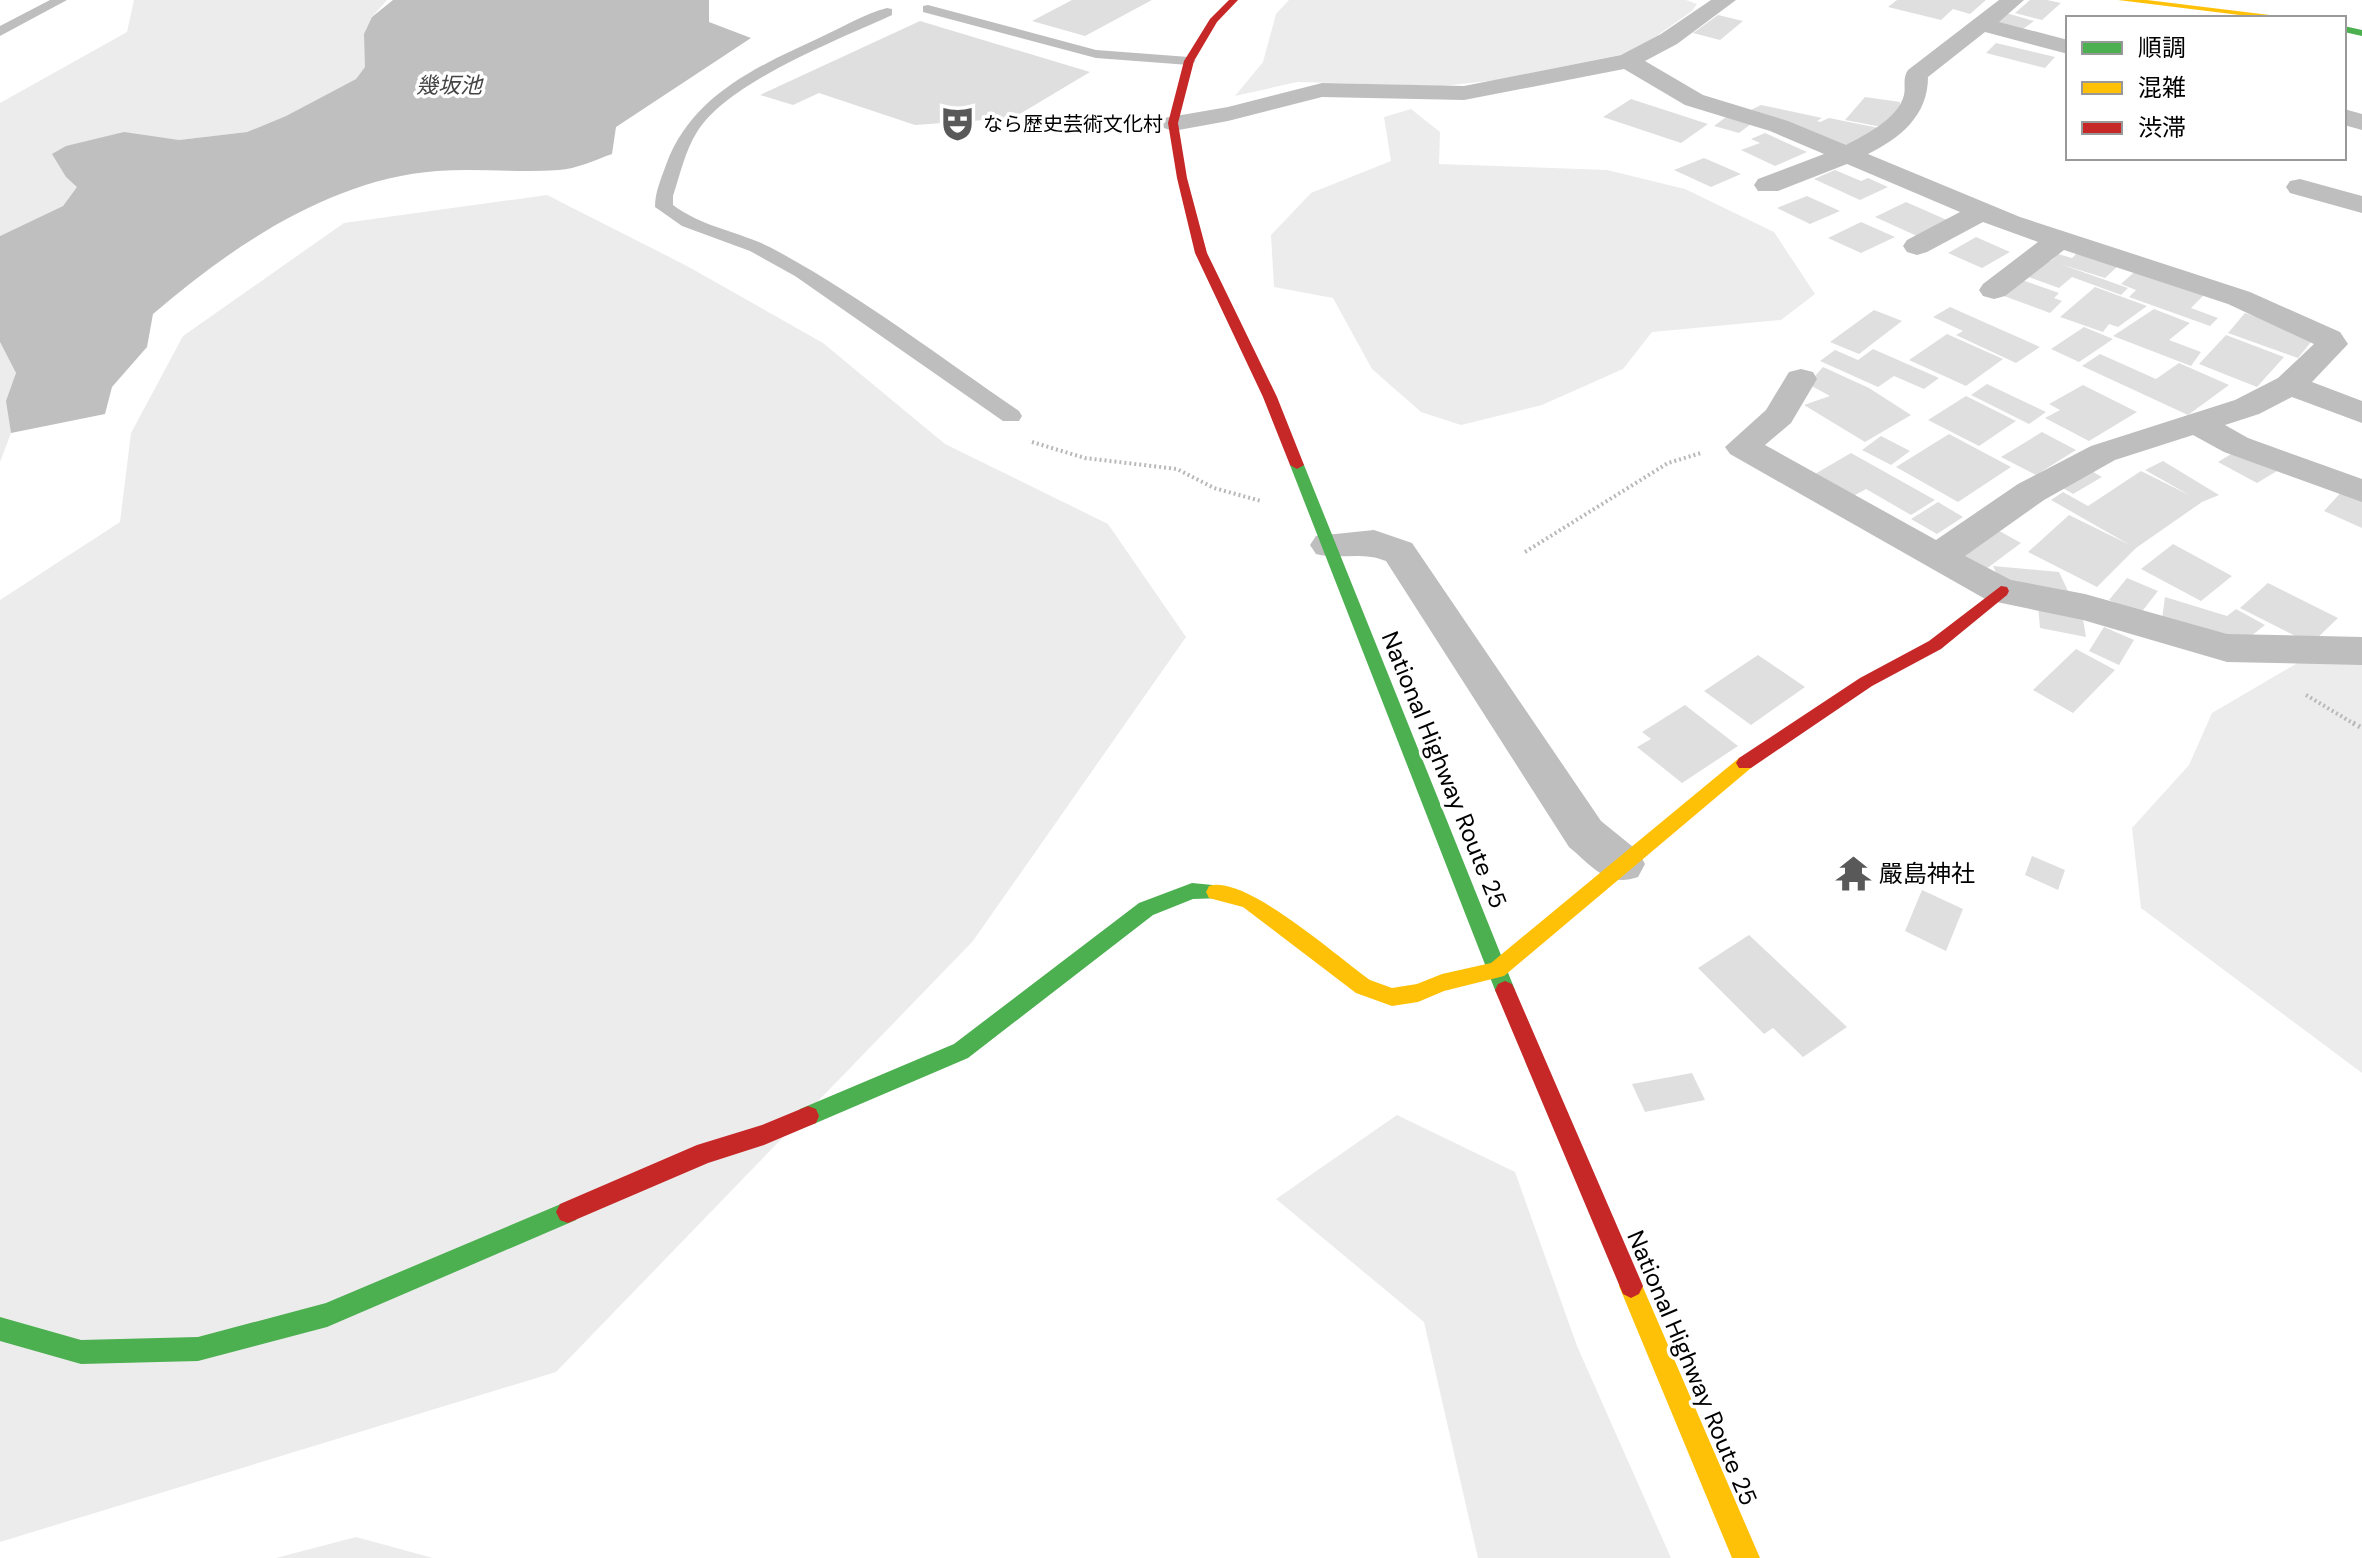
<svg xmlns="http://www.w3.org/2000/svg" width="2362" height="1558" viewBox="0 0 2362 1558" font-family="'DM Sans','Noto Sans JP',sans-serif">
	<style>
		.green { fill: #ececec }
		.water { fill: #bfbfbf }
		.building { fill: #dfdfdf }
		.lines { fill: none; stroke-linecap: round; stroke-linejoin: round }
		.path-far1 { stroke: #b9b9b9; stroke-width: 4; stroke-dasharray: 2 3; stroke-linecap: butt }
		.path { stroke: #b9b9b9; stroke-width: 5; stroke-dasharray: 2 4; stroke-linecap: butt }
		.lane { fill: #bebebe; fill-rule: evenodd }
		.street { fill: #bebebe; fill-rule: evenodd }
		.fast { fill: #4caf50; fill-rule: evenodd }
		.slow { fill: #ffc107; fill-rule: evenodd }
		.jam { fill: #c62828; fill-rule: evenodd }
		.labels { text-anchor: middle; stroke-width: 7; stroke-linejoin: round; paint-order: stroke }
		.far-poi-label { font-size: 20px; fill: #000; stroke: #fff; text-anchor: start }
		.far-water-label { font-size: 22px; font-style: italic; fill: #444; stroke: #fff }
		.street-label { font-size: 24px; fill: #000; stroke: #fff }
		.poi-label { font-size: 24px; fill: #000; stroke: #fff; text-anchor: start }
	</style>
	<rect width="100%" height="100%" fill="#fff"/>
	<path class="green" d="M134,0H387L372,17L365,67L356,79L286,116L247,132L179,140L159,138L53,155L78,186L63,206L0,236V103L127,32Z
		M1289,0H1686L1697,4L1692,11L1634,52L1497,80L1443,86L1297,82L1235,96L1263,62L1276,14Z
		M1411,109L1440,132L1439,164L1607,170L1685,189L1774,232L1815,294L1781,320L1652,332L1623,369L1542,405L1461,425L1421,412L1372,369L1333,298L1274,287L1271,235L1311,193L1391,161L1384,117Z
		M547,195L687,266L823,343L945,444L1108,524L1186,637L973,941L556,1372L0,1542V600L120,522L131,433L183,336L344,223Z
		M0,342L16,373L8,411L11,433L0,462Z
		M2318,651L2362,654V1073L2141,908L2132,828L2189,765L2212,713Z
		M1397,1115L1515,1172L1577,1346L1671,1558H1478L1424,1322L1276,1199Z
		M356,1537L433,1558H276Z"/>
	<path class="water" d="M393,0H709V22L751,38L616,127L612,154C595,160 576,169 559,170C519,173 478,168 437,171C330,179 231,247 153,314L147,347L112,387L105,414L11,433L6,401L16,373L0,342V236L63,206L77,187L66,177L52,154L66,146L124,132L179,140L247,132L286,116L356,79L365,67L364,34L372,17Z"/>
	<path class="building" d="M1072,0H1152L1085,36L1032,21Z
		M1897,0H1986L1970,14L1953,9L1941,20L1888,7Z
		M2030,0H2047L2061,3L2042,20L2015,13Z
		M2006,13L2034,21L2019,32L1992,25Z
		M1718,15L1743,21L1720,40L1693,33Z
		M920,21L1090,72L1013,118L915,125L819,93L793,105L760,95Z
		M1996,43L2055,57L2045,68L1986,53Z
		M1865,97L1900,102L1899,111L1882,127L1845,120Z
		M1631,99L1708,124L1681,143L1603,117Z
		M1761,105L1822,118L1817,121L1820,122L1829,118L1879,128L1844,147L1751,110Z
		M1726,117L1751,124L1739,133L1714,126Z
		M1765,133L1807,152L1775,166L1741,150L1760,143L1751,139Z
		M1704,158L1741,174L1711,187L1674,170Z
		M1835,170L1861,181L1868,178L1888,187L1860,200L1814,179Z
		M1807,196L1840,211L1810,224L1777,208Z
		M1906,202L1947,220L1917,236L1875,217Z
		M1861,222L1895,237L1861,253L1828,238Z
		M1976,237L2010,252L1982,268L1948,253Z
		M2079,251L2119,265L2105,278L2060,264L2128,288L2121,295L2072,277L2059,288L2026,276L2046,259L2051,261L2058,254L2072,258Z
		M2140,267L2208,291L2191,308L2218,318L2210,326L2129,297L2136,290L2121,284Z
		M2022,280L2059,293L2054,298L2062,301L2050,313L2004,296Z
		M2095,287L2147,306L2118,327L2109,324L2103,332L2060,317Z
		M1950,307L2040,347L2016,363L1956,335L1963,331L1933,317Z
		M2154,309L2190,323L2169,340L2201,352L2191,366L2113,336Z
		M1874,310L1902,321L1859,354L1830,342Z
		M2245,313L2315,337L2298,358L2228,333Z
		M2084,327L2113,339L2079,362L2051,349Z
		M1947,334L2003,359L1966,386L1909,360Z
		M2226,335L2284,357L2257,387L2199,364Z
		M1873,349L1939,378L1924,389L1894,376L1878,387L1820,361L1835,350L1858,360Z
		M2100,354L2156,379L2179,363L2229,385L2188,415L2082,366Z
		M1823,367L1869,388L1911,415L1865,442L1804,405L1830,396L1808,384Z
		M1987,384L2046,412L2029,424L1971,395Z
		M2083,385L2137,412L2089,441L2045,418L2060,410L2049,404Z
		M1966,396L2016,421L1979,446L1928,420Z
		M2042,432L2076,450L2036,475L2001,457Z
		M1949,434L2011,467L1958,502L1896,467Z
		M1881,436L1910,451L1891,465L1862,450Z
		M2238,450L2277,471L2257,483L2218,462Z
		M1851,453L1935,500L1911,515L1866,489L1846,500L1808,478Z
		M2163,461L2219,495L2202,502L2136,548L2097,587L2028,552L2069,515L2130,545L2051,500L2063,492L2088,506L2141,471L2191,496L2145,470Z
		M2086,468L2102,477L2073,494L2058,485Z
		M2345,488L2362,495V528L2324,511Z
		M1938,502L1963,517L1937,534L1911,519Z
		M1994,528L2021,543L1982,572L1955,556Z
		M2173,544L2232,576L2201,601L2141,569Z
		M1993,566L2059,572L2068,591L2002,586Z
		M2127,578L2158,591L2140,614L2109,600Z
		M2268,583L2338,618L2311,644L2240,608Z
		M2165,597L2227,616L2236,609L2265,625L2241,644L2162,619Z
		M2038,604L2082,613L2086,637L2040,628Z
		M2104,627L2134,640L2119,665L2089,651Z
		M2076,649L2115,670L2073,713L2033,690Z
		M1758,655L1805,687L1751,725L1704,691Z
		M1685,705L1738,746L1682,783L1637,747L1651,739L1642,732Z
		M2032,856L2065,870L2058,890L2025,875Z
		M1922,890L1963,909L1946,951L1905,931Z
		M1749,935L1847,1027L1803,1057L1773,1028L1764,1034L1698,968Z
		M1692,1073L1705,1100L1645,1112L1632,1084Z"/>
	<g class="lines">
		<path class="path-far1" d="M1032,442L1085,458L1177,469L1214,488L1261,501
			M1525,552L1668,463L1701,453
			M2306,695L2356,725"/>
		<path class="path" d="M2353,723L2362,728"/>
		<path class="lane" d="M50,0H67L0,36V26Z
			M928,5L1096,50L1189,57L1196,61L1189,65L1096,58L923,12V6Z
			M887,8L892,9V15C838,40 728,82 697,132C685,151 680,175 673,196V205C705,229 745,232 779,252C863,298 940,357 1019,411L1022,416L1019,421H1003L795,276L750,251L682,226L655,207C655,192 661,179 666,165C691,96 756,67 819,38C841,28 864,14 887,8Z"/>
		<path class="street" d="M1711,0H1736L1677,44L1645,61L1703,95L1788,121L1846,145C1865,135 1898,119 1904,95C1906,86 1902,79 1908,70L1999,0H2024L1999,22L2068,40V54L1985,32L1928,77C1928,116 1900,138 1868,154L2020,217L2250,292L2340,332L2348,344L2312,382L2362,401V423L2292,397L2259,414L2225,425L2248,438L2362,479V502L2224,452L2193,435L2115,460L2044,500L1965,556L2011,580L2085,594L2227,634L2362,637V665L2227,662L2083,620L1987,600L1730,454L1725,447L1766,410L1789,372L1801,369L1813,372L1817,379L1791,423L1765,445L1936,540L2018,484L2091,446L2235,400L2278,378L2314,344L2228,304L2064,250L2005,296L1994,299L1983,296L1979,290L1983,284L2038,242L1983,222L1927,252L1917,255L1907,252L1903,246L1907,240L1960,212L1847,164L1778,191H1758L1754,185L1758,179L1824,154L1770,131L1685,105L1624,69L1464,100L1322,97L1228,121L1173,131L1164,128L1160,123L1164,118L1228,107L1322,83L1464,86L1621,55L1661,34Z
			M2344,109L2362,114V130L2344,125Z
			M2300,179L2362,196V213L2290,193L2286,187L2290,181Z
			M1374,530L1412,543L1601,821L1638,851L1645,864L1638,877C1607,888 1592,866 1569,847L1386,561C1362,551 1340,560 1316,554L1310,545L1316,536Z"/>
		<path class="fast" d="M2344,26L2362,30V36L2344,32Z
			M1297,461L1304,465L1515,990L1512,996L1505,999L1498,996L1495,990L1290,465Z
			M1192,883L1223,886L1226,892L1223,898L1193,899L1153,915L968,1058L816,1123L808,1126L800,1123L797,1116L800,1109L954,1044L1139,903Z
			M568,1201L576,1204L580,1212L576,1220L327,1327L198,1361L81,1364L0,1341V1317L81,1340L198,1337L326,1303Z"/>
		<path class="slow" d="M2118,0H2147L2294,18H2264Z
			M1745,756L1751,758L1754,763L1751,768L1504,976L1444,991L1418,1002L1392,1006L1356,993L1243,907L1209,898L1206,892L1209,886C1245,874 1339,958 1370,980L1392,988L1417,984L1442,974L1491,963L1739,758Z
			M1631,1274L1639,1278L1760,1558H1732L1619,1286L1623,1278Z"/>
		<path class="jam" d="M1229,0H1238L1217,22L1194,61L1178,123L1187,178L1207,253L1277,397L1304,465L1297,469L1290,465L1263,397L1195,253L1177,178L1168,123L1184,61L1210,19Z
			M2001,586L2007,587L2009,591L2007,595L1941,649L1872,686L1751,768H1739L1736,763L1739,758L1860,678L1929,641Z
			M1505,981L1512,984L1515,990L1643,1286L1639,1294L1631,1298L1623,1294L1495,990L1498,984Z
			M808,1106L816,1109L819,1116L816,1123L764,1145L708,1163L568,1223L560,1220L556,1212L560,1204L697,1145L762,1125Z"/>
	</g>
	<defs>
		<symbol id="theatre-bare" viewBox="-9 -9 18 18"><path d="M-5-5.5Q0-4 5-5.5V0Q5 5 0 6Q-5 5-5 0ZM-3.3-2.5H-1v1.5H-3.3ZM1-2.5H3.3v1.5H1ZM-2.8 1Q0 5.5 2.8 1Z" fill="#595959" stroke="#fff" stroke-width="2.5" paint-order="stroke"/></symbol>
		<symbol id="temple-bare" viewBox="-9 -9 18 18"><path d="M0-6L5-2H3V0L6.5 2.5H4V6H1.5V3h-3V6H-4V2.5H-6.5L-3 0V-2H-5Z" fill="#595959" stroke="#fff" stroke-width="2.5" paint-order="stroke"/></symbol>
	</defs>
	<g fill-rule="evenodd">
		<use href="#theatre-bare" x="932" y="98" width="51" height="51"/>
		<use href="#temple-bare" x="1828" y="848" width="51" height="51"/>
	</g>
	<g class="labels">
		<g class="far-poi-label">
			<text x="983" y="131">なら歴史芸術文化村</text>
		</g>
		<g class="far-water-label">
			<text x="449" y="93">幾坂池</text>
		</g>
		<g class="street-label">
			<text transform="translate(1444 770) rotate(68)" y="8">National Highway Route 25</text>
			<text transform="translate(1692 1368) rotate(67)" y="8">National Highway Route 25</text>
		</g>
		<g class="poi-label">
			<text x="1879" y="882">嚴島神社</text>
		</g>
	</g>
	<rect x="2066" y="16" width="280" height="144" fill="#ffffff" stroke="#999999" stroke-width="2"/>
	<rect x="2082" y="42" width="40" height="12" fill="#4caf50" stroke="#999999" stroke-width="2"/>
	<text x="2138" y="56" font-size="24" fill="#000000">順調</text>
	<rect x="2082" y="82" width="40" height="12" fill="#ffc107" stroke="#999999" stroke-width="2"/>
	<text x="2138" y="96" font-size="24" fill="#000000">混雑</text>
	<rect x="2082" y="122" width="40" height="12" fill="#c62828" stroke="#999999" stroke-width="2"/>
	<text x="2138" y="136" font-size="24" fill="#000000">渋滞</text>
</svg>
